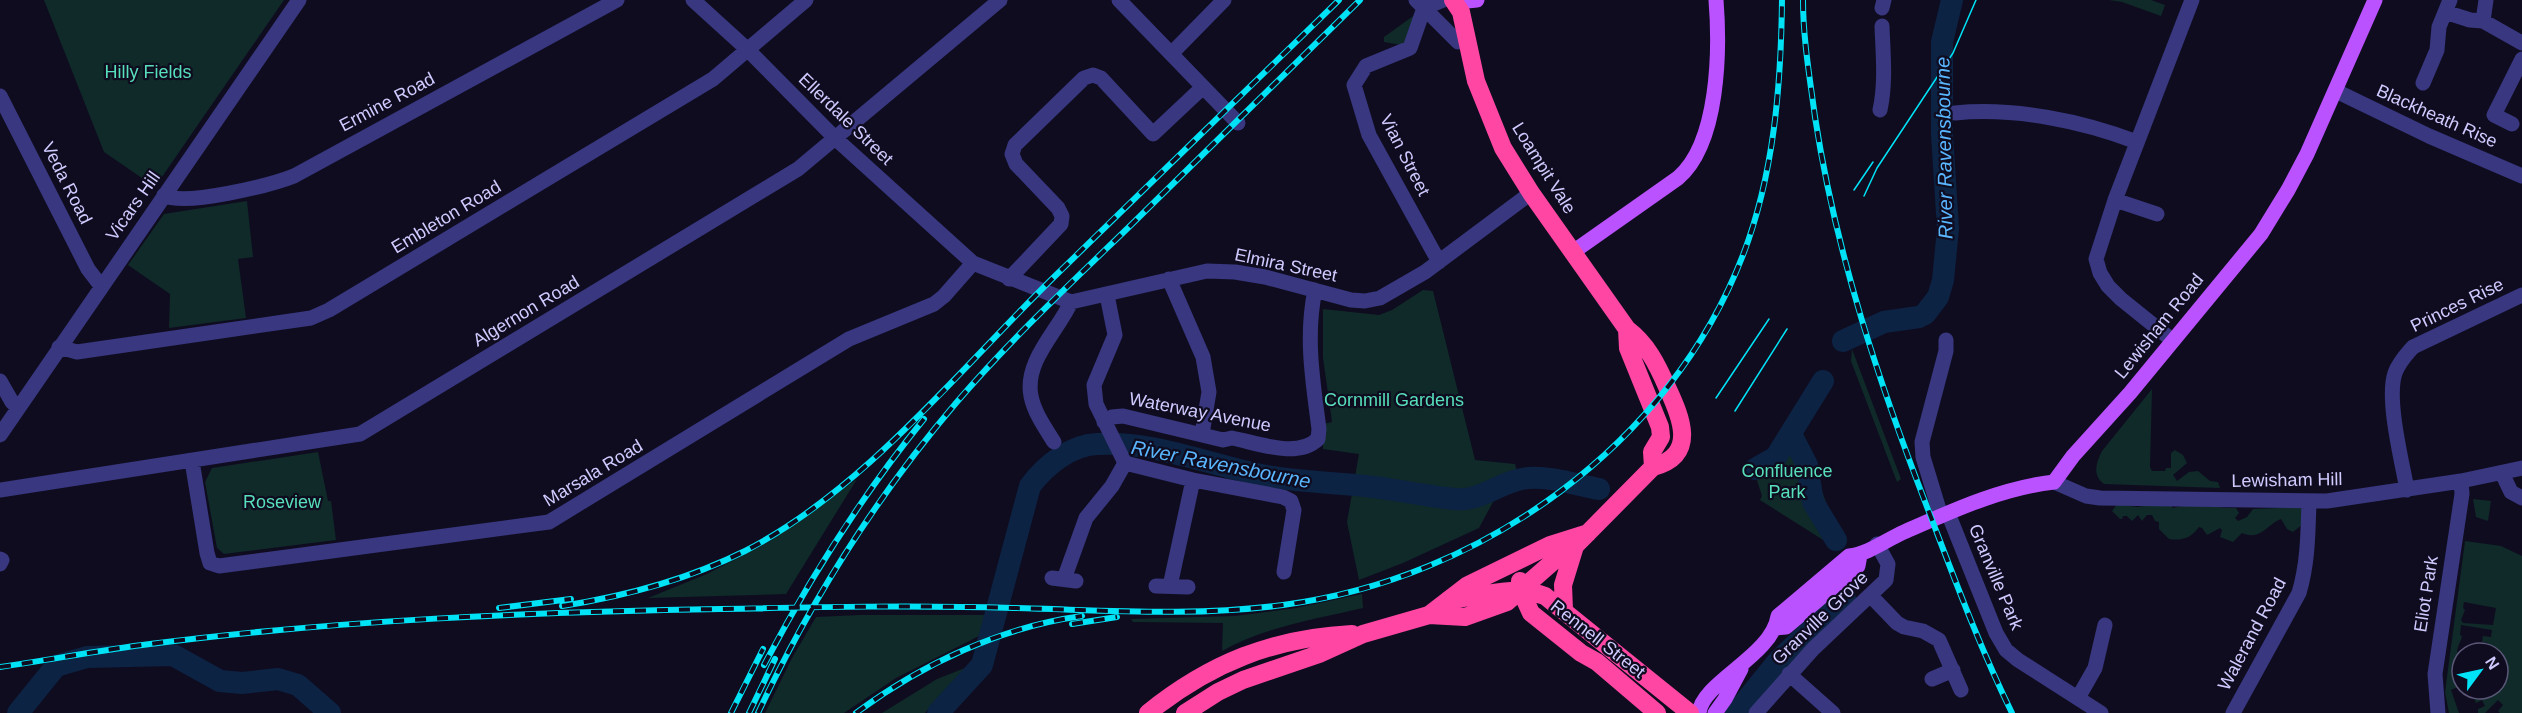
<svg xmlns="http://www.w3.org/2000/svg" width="2522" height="713" viewBox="0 0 2522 713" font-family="Arial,sans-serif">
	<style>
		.green { fill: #0f2a28; fill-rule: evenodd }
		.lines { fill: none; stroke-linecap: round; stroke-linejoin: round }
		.river { stroke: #0c2344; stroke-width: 22 }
		.minor { stroke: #38377f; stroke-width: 15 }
		.major { stroke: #ba52ff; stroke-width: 15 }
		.highway { stroke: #ff46a3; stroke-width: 18 }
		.tram { stroke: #00e3f6; stroke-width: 1.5 }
		.rail-casing { stroke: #00e3f6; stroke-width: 6 }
		.rail { stroke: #0f0c20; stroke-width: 4; stroke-dasharray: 11; stroke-linecap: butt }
		.labels { text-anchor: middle; stroke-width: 4.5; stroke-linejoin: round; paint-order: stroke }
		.park-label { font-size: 18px; fill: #57dfba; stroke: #0f0c20 }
		.street-label { font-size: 18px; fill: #d0cbff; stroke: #0f0c20 }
		.water-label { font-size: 20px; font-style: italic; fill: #59b6ff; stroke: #0f0c20 }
	</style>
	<rect width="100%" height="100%" fill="#0f0c20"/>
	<path class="green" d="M44,0H284L155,187L104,152Z
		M2109,0H2151L2165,5L2161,16L2122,2Z
		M1416,14L1409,41L1402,45L1384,42V37Z
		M247,201L253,257L238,259L246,318L169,328L170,294L128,265L164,214Z
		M1423,290L1433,291L1475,460L1515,464L1517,472L1493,502L1479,528L1403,563L1359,580L1347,522L1359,454L1323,449V424L1332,422L1323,358V309L1379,315L1392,310Z
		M1852,349L1901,479L1897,482L1851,361Z
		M2152,389L2150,467L2152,471H2165L2166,468H2171V453L2175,450L2183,455L2187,463L2173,475L2177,481L2189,472L2198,471L2210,481L2218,482L2220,488L2104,484C2092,475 2096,463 2102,451Z
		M1785,424L1800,433L1840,539L1828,543L1760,500L1762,496L1754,471Z
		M318,452L328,501H331L336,540L224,554L217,548L205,482L212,468Z
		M857,479L786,594L648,598L707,574L772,540Z
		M2473,499L2491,501L2488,521L2476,517Z
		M2169,503L2173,508C2187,503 2219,508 2236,508L2239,513L2235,518L2238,521L2247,517L2253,509L2302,507L2303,524L2293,532L2287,529L2281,519C2266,525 2261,541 2242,533L2233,542L2220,537L2222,530L2220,528L2207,535L2202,528L2199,527C2191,538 2182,541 2169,539L2159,529V522L2155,521L2152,515H2147L2142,521L2138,515L2132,521L2127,516H2123L2122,519H2120L2112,511L2117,504L2137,507Z
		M2465,541L2501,546L2522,556V713H2500L2498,711L2503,705L2498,700L2485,713H2478V709L2485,706L2482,700L2476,703L2474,698L2481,695L2478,689H2498V653H2489L2488,643L2482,642L2483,636L2491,637L2492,630L2461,625L2460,635L2462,636C2461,642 2458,644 2457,652L2463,653L2462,655L2456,656V667L2453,675L2462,678V685L2451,690L2459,713H2449L2445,692ZM2464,602L2496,608L2493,625L2463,623L2461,620L2465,610L2463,608Z
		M1362,594L1363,608C1316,619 1264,627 1222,651L1223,623L1133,622L1131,619L1235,616L1296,608Z
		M860,615H987L983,634L896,678L844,713H765L792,658L816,617Z
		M965,668L925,713H882L937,679Z"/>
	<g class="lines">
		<path class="river" d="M1843,341L1884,322L1919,317L1925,314L1938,297L1943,280L1948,229L1942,134V42L1952,0
			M1791,434L1807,465L1813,502L1836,540
			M1755,469L1776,457L1823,381
			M18,713L56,666L87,657L173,655L220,681L242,683L278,679L298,685L330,713
			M938,713L982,665L1030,486C1045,466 1070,445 1097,444C1153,441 1207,464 1261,475C1295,482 1330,482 1365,486C1395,489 1424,496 1455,499C1481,502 1502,480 1528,478C1551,476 1577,485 1599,489
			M1736,713L1779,660L1845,598"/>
		<path class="minor" d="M693,0L748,50L836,139L973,263L1071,302L1207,271L1235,272L1265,277L1351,300L1365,301L1380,298L1425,272L1531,193
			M1119,0L1238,123
			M1416,0L1458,42
			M1882,8L1884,0
			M2445,12L2470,20L2483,21L2522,43
			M2483,21L2486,0
			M1171,54L1224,0
			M2423,83L2437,50L2439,27L2450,0
			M2336,91L2429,136L2522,176
			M0,96L88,269L101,286
			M1880,110C1886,83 1883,54 1882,26
			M1955,113C2014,107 2082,121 2137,142
			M2512,124L2494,115L2522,59
			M164,195C184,207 271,185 294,176L617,0
			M2115,200L2157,214
			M1439,262L1369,135L1354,85L1366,66L1410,48L1424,8L1443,0
			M1009,279L1061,224L1062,216L1058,208L1016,164L1012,154L1015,145L1084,78L1093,75L1101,78L1153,134L1203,87
			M1169,279L1203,357L1209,392L1202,434
			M1107,295L1115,335L1094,385L1096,404L1125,463
			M2172,340L2121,299L2108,286L2100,273L2096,259L2115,200L2192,0
			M59,347L77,352L311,318L329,310L713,79L806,0
			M0,381L12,402L18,408
			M1104,422L1112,417L1123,416L1223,440L1232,438C1258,443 1297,459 1318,439L1319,429C1313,382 1305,337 1315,290
			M0,435L299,0
			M1054,442C1045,428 1034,412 1031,396C1024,361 1058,331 1071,302
			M192,461L207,553L210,563L219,566L549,522L849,339L934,304L944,296L973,263
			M1125,463L1193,480L1283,497L1291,501L1294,510L1284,572
			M2502,473L2511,492L2522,498
			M2054,482L2086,496L2100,498L2327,501L2461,481L2522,468
			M0,490L360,434L798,169L1000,0
			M2407,490C2402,461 2386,399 2395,373C2399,362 2406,355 2413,347L2522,295
			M1948,513L1996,633L2006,650L2018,660L2101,713
			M1941,516L1923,457L1922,442L1946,351V340
			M0,559L2,560L0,564
			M1052,578L1076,581
			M1064,579L1086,518L1112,486L1125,463
			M1156,586L1188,587
			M1170,586L1193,480
			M1871,596L1897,623L1904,627L1923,631L1939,640L1961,690
			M1789,674L1833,713
			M1932,679L1953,670
			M2078,698L2095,668L2105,625
			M1756,713L1813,649L1886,580L1888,564L1877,544
			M2233,713L2299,593C2308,563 2308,533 2309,501
			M2438,713L2435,674L2462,494L2461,481"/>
		<path class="major" d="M1467,1L1477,0
			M1573,252L1678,178C1719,143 1720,50 1716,0
			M1776,628L1786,627L1851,572L1858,566L1860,555
			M1699,713C1702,682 1772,656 1778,616L1849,556C1868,554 1886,540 1904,532C1952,511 2001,488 2054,482L2073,456L2130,393L2261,234L2288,190L2307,154L2375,0
			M1715,713L1725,699L1741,669"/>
		<path class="highway" d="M1453,0L1461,12L1476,81L1503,148L1531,193L1627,329C1647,344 1657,364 1667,387C1681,417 1698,455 1653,467
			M1627,329L1628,348L1660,427L1661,437L1652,452L1653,467
			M1520,581L1521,591L1531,613L1581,653L1597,662L1657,713
			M1448,600C1482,597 1512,584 1545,596L1690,713
			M1564,610L1563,585L1575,546
			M1429,615L1465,617L1507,602L1556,559L1575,546L1653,467
			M1148,713C1210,663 1273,638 1352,634
			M1185,713L1218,692L1243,680L1319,654L1363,634L1429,615L1468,585L1550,545L1588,533"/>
		<path class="tram" d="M1854,190L1873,162
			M1864,196L1877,168L1953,53L1976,0
			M1716,398L1769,319
			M1735,411L1787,329"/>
		<defs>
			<path id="rail" d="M1803,0C1803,39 1810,79 1815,117C1836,254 1879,383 1929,512C1955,580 1980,648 2012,713
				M562,606C626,596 687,580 745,551C864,490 959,370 1053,278C1148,185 1244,93 1339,0
				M499,608L571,599
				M1072,624L1117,617
				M764,665C810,578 862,495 924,419
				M0,667C50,660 100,650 150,644C339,620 531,612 721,609C818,607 916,605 1013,608C1103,610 1194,617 1283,605C1482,579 1670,445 1743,255C1774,174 1781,86 1782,0
				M731,713L763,649
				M749,713L775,659
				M758,713C810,602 876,497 956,403C1010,340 1071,283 1131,225C1207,150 1284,75 1360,0
				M856,713C922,664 1001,627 1082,616"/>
		</defs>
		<use href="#rail" class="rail-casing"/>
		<use href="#rail" class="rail"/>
	</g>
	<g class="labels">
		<g class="park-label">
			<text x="148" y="78">Hilly Fields</text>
			<text x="1394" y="406">Cornmill Gardens</text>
			<text x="1787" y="477">Confluence<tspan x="1787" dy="21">Park</tspan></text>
			<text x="282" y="508">Roseview</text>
		</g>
		<g class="street-label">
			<text transform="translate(387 102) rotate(-28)" y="6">Ermine Road</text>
			<text transform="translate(2437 116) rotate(24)" y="6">Blackheath Rise</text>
			<text transform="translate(846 119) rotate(44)" y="6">Ellerdale Street</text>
			<text transform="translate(1405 155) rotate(63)" y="6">Vian Street</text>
			<text transform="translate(1544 168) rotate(58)" y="6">Loampit Vale</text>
			<text transform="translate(67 183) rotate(63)" y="6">Veda Road</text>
			<text transform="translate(133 206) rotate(-55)" y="6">Vicars Hill</text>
			<text transform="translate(446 217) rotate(-31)" y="6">Embleton Road</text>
			<text transform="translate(1286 265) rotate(12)" y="6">Elmira Street</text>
			<text transform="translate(2457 305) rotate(-26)" y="6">Princes Rise</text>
			<text transform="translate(526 311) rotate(-31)" y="6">Algernon Road</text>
			<text transform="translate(2159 326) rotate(-51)" y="6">Lewisham Road</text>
			<text transform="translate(1200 412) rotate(11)" y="6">Waterway Avenue</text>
			<text transform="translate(593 473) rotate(-31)" y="6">Marsala Road</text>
			<text transform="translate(2287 480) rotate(-1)" y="6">Lewisham Hill</text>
			<text transform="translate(1996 577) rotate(67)" y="6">Granville Park</text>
			<text transform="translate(2426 594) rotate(-81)" y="6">Eliot Park</text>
			<text transform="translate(1820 618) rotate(-44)" y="6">Granville Grove</text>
			<text transform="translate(2252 634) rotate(-62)" y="6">Walerand Road</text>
			<text transform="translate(1598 639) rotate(38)" y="6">Rennell Street</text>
		</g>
		<g class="water-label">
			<text transform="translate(1944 148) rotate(-91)" y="7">River Ravensbourne</text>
			<text transform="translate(1221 464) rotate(11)" y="7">River Ravensbourne</text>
		</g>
	</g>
	<g transform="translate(2480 671) rotate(57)"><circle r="28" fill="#0f0c20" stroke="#5c5879" stroke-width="1.5"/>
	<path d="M0-4.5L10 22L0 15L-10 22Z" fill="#00e3f6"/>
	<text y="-9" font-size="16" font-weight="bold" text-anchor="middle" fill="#d0cbff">N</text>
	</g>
</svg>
